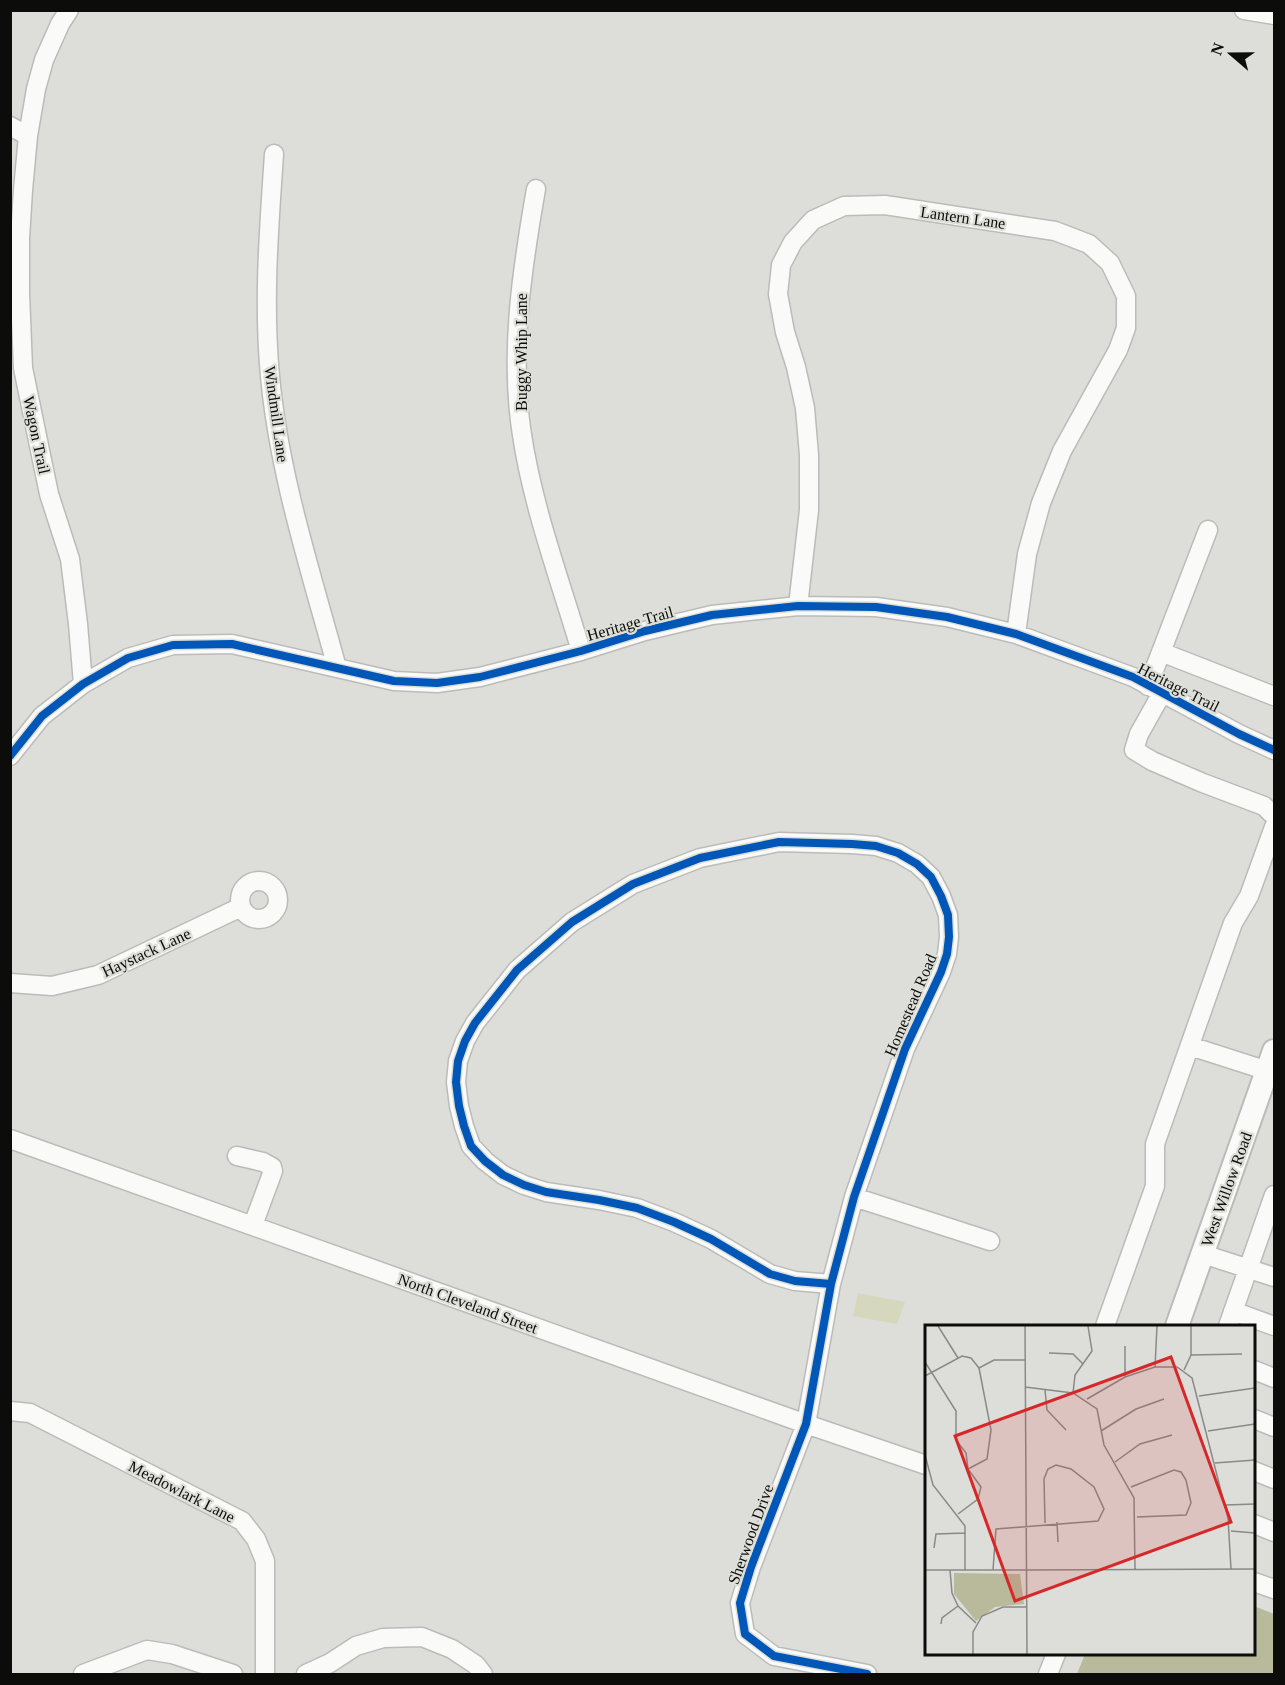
<svg xmlns="http://www.w3.org/2000/svg" width="1285" height="1685" viewBox="0 0 1285 1685" font-family="'Times New Roman',serif">
	<style>
		.green { fill: #d6d8be }
		.forest { fill: #b8ba9b }
		.lines { fill: none; stroke-linecap: round; stroke-linejoin: round }
		.minor-casing { stroke: #bbbbb9; stroke-width: 21 }
		.major-casing { stroke: #bbbbb9; stroke-width: 26 }
		.minor { stroke: #fafaf9; stroke-width: 18 }
		.major { stroke: #fafaf9; stroke-width: 22 }
		.cycleway-casing { stroke: #dedfd9; stroke-width: 11 }
		.cycleway { stroke: #0057b8; stroke-width: 8 }
		.labels { text-anchor: middle; stroke-width: 4.5; stroke-linejoin: round; paint-order: stroke }
		.street-label { font-size: 16px; fill: #0c0c0a; stroke: #dedfd9 }
		.inset-road { fill: none; stroke: #898a87; stroke-width: 1.5 }
		.view { fill: #d62828; fill-opacity: 0.15; stroke: #d62828; stroke-width: 3 }
		.inset-edge { fill: none; stroke: #0c0c0a; stroke-width: 3 }
	</style>
	<rect width="100%" height="100%" fill="#dddeda"/>
	<path class="green" d="M858,1293L905,1302L897,1324L853,1316Z"/>
	<path class="forest" d="M1254,1606L1274,1614V1674H1077L1085,1654H1254Z"/>
	<g class="lines">
		<defs>
			<path id="minor" d="M69,10L60,24L44,60L36,89L28,136L23,190L20,238V294L23,368L49,494L70,559L78,624L83,684
				M1244,10L1274,15
				M10,126L28,136
				M274,154C269,228 263,302 270,376C279,475 311,572 337,668
				M536,189C522,269 509,353 522,435C533,508 560,580 581,651
				M798,606L809,510V455L805,408L796,367L785,332L778,294L781,265L793,242L813,220L844,206L885,205L1055,231L1089,244L1110,263L1126,296V328L1118,350L1062,451L1041,503L1027,554L1016,634
				M1161,652L1274,696
				M1148,686L1208,530
				M1162,693L1139,734L1134,750L1152,761L1203,783L1264,806L1274,816
				M10,756L42,716L83,684L128,658L173,645L232,644L394,681L437,683L480,677L581,651L645,631L712,615L798,606L876,607L947,617L1016,634L1133,677L1239,734L1274,750
				M240 900a19 19 0 1 1 38 0a19 19 0 1 1-38 0Z
				M10,983L52,986L98,975L241,907
				M1190,1046L1268,1071
				M10,1139L806,1424L926,1465
				M237,1156L263,1162L272,1167L273,1171L253,1225
				M854,1197L990,1241
				M1203,1254L1274,1277
				M831,1284L795,1281L770,1274L711,1239L674,1222L637,1208L599,1200L546,1192L524,1185L503,1175L485,1161L471,1146L464,1126L459,1106L456,1082L458,1061L465,1041L475,1023L517,970L572,922L633,884L700,858L779,842L852,844L876,846L898,853L917,864L931,877L941,896L948,915L949,937L947,954L941,972L905,1049L854,1197L831,1284L806,1424L751,1567L740,1603L745,1634L774,1656L867,1674
				M1233,1311L1274,1326
				M1105,1326L1155,1186V1144L1233,923L1249,896L1274,827
				M1228,1326L1274,1195
				M1254,1370L1274,1378
				M10,1411L30,1413L242,1521L256,1539L265,1561V1674
				M1254,1419L1274,1427
				M1254,1471L1274,1479
				M1254,1524L1274,1532
				M1254,1582L1274,1589
				M83,1674L147,1650L172,1654L233,1674
				M306,1674L330,1663L356,1646L383,1638L422,1637L452,1649L476,1665L483,1674
				M1048,1674L1056,1654"/>
			<path id="major" d="M1177,1326L1274,1051"/>
		</defs>
		<use href="#minor" class="minor-casing"/>
		<use href="#major" class="major-casing"/>
		<use href="#minor" class="minor"/>
		<use href="#major" class="major"/>
		<defs>
			<path id="cycleway" d="M10,756L42,716L83,684L128,658L173,645L232,644L394,681L437,683L480,677L581,651L645,631L712,615L798,606L876,607L947,617L1016,634L1133,677L1239,734L1274,750
				M831,1284L795,1281L770,1274L711,1239L674,1222L637,1208L599,1200L546,1192L524,1185L503,1175L485,1161L471,1146L464,1126L459,1106L456,1082L458,1061L465,1041L475,1023L517,970L572,922L633,884L700,858L779,842L852,844L876,846L898,853L917,864L931,877L941,896L948,915L949,937L947,954L941,972L905,1049L854,1197L831,1284L806,1424L751,1567L740,1603L745,1634L774,1656L867,1674"/>
		</defs>
		<use href="#cycleway" class="cycleway-casing"/>
		<use href="#cycleway" class="cycleway"/>
	</g>
	<g class="labels">
		<g class="street-label">
			<text transform="translate(963 217) rotate(8)" y="6">Lantern Lane</text>
			<text transform="translate(521 352) rotate(-90)" y="6">Buggy Whip Lane</text>
			<text transform="translate(277 414) rotate(82)" y="6">Windmill Lane</text>
			<text transform="translate(37 435) rotate(78)" y="6">Wagon Trail</text>
			<text transform="translate(630 623) rotate(-16)" y="6">Heritage Trail</text>
			<text transform="translate(1179 687) rotate(27)" y="6">Heritage Trail</text>
			<text transform="translate(146 952) rotate(-25)" y="6">Haystack Lane</text>
			<text transform="translate(910 1005) rotate(-67)" y="6">Homestead Road</text>
			<text transform="translate(1226 1189) rotate(-70)" y="6">West Willow Road</text>
			<text transform="translate(468 1303) rotate(20)" y="6">North Cleveland Street</text>
			<text transform="translate(182 1491) rotate(27)" y="6">Meadowlark Lane</text>
			<text transform="translate(750 1534) rotate(-70)" y="6">Sherwood Drive</text>
		</g>
	</g>
	<g transform="translate(925 1325)">
		<rect width="330" height="330" fill="#dddeda"/>
		<path d="M29,248L95,249L99,279L70,282L51,296L29,269Z" fill="#b8ba9b"/>
		<path class="inset-road" d="M13,1L33,33M100,1L102,329M124,28L148,29L158,39M266,30L317,29M0,37L31,86V115L41,128L43,144L56,162L53,174L33,189M230,42L232,1M259,45L266,30V1M0,51L37,31L46,33L54,43L69,35H100M200,52V21M100,62L148,68L172,84L179,120L209,173L210,244M120,65L122,85L141,105M148,68L150,50L167,26L163,1M274,71L330,63M162,74L200,52L230,42H252L267,53L303,193L306,244M176,106L211,84L239,74M283,106L330,99M0,130L8,160L40,201V245M190,137L215,119L247,110M290,138L330,135M43,144L62,134L66,105L54,43M206,162L249,145L256,147L261,155L266,178L261,190L212,192M300,180L330,179M132,197L133,217M306,206L330,208M9,223L11,209L40,208M0,245H101M25,245L27,268L33,281L51,298M68,245L71,204L173,196L179,184L169,162L146,144L131,140L123,144L119,154L120,198M101,245L330,244M16,299L17,293L33,281M48,329V307L57,291L78,282H102"/>
		<path class="view" d="M246,32L306,197L90,276L30,111Z"/>
		<rect width="330" height="330" class="inset-edge"/>
	</g>
	<rect width="1285" height="1685" fill="none" stroke="#0c0c0a" stroke-width="24"/>
	<g transform="translate(1231 54) rotate(290)" stroke="#dedfd9" stroke-width="4.5" paint-order="stroke">
	<path d="M0-4.5L10 22L0 15L-10 22Z" fill="#0c0c0a"/>
	<text y="-9" font-size="16" font-weight="bold" text-anchor="middle" fill="#0c0c0a">N</text>
	</g>
</svg>
